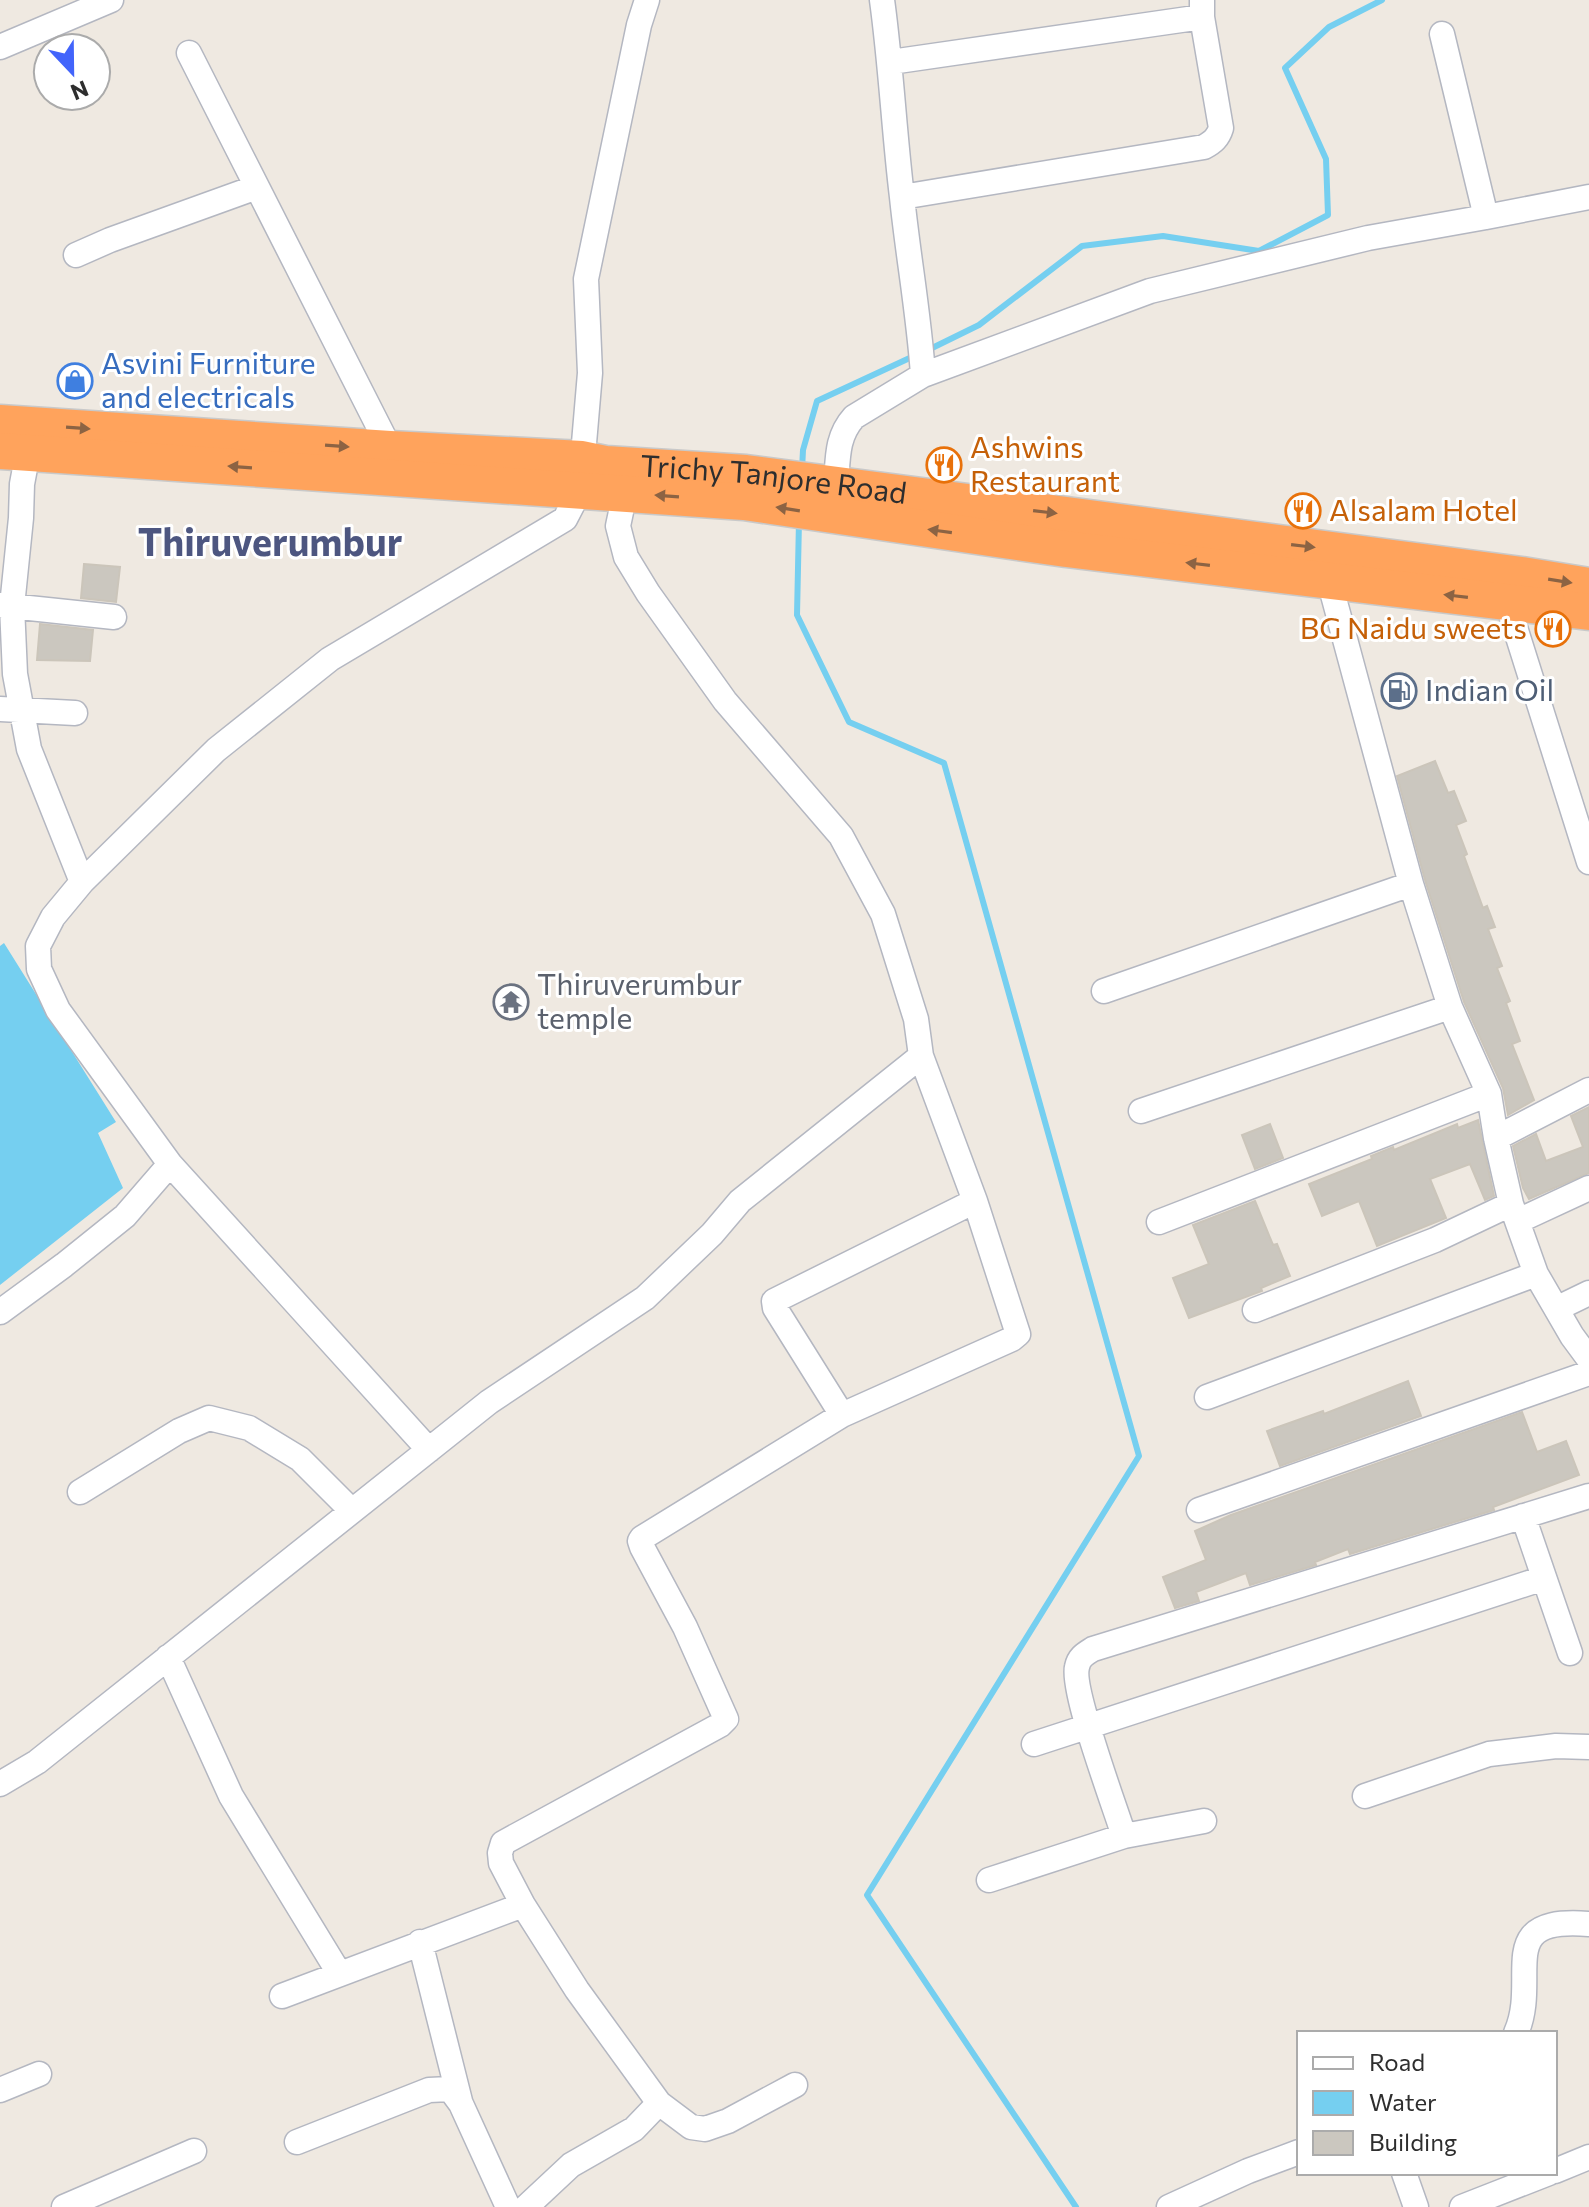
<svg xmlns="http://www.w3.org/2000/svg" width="1589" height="2207" viewBox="0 0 1589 2207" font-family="Commissioner,sans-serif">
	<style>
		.water { fill: #75cff0 }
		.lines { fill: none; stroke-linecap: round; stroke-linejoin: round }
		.stream { stroke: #75cff0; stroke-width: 6 }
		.building { fill: #cbc7bf; stroke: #cbc5ba; stroke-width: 2 }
		.minor-casing { stroke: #b4b7c1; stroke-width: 27 }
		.highway-casing { stroke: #c9c9c9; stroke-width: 39 }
		.minor { stroke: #fff; stroke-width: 24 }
		.highway { stroke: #ffa35c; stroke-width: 36 }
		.oneway { fill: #8c6343 }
		.labels { text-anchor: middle; stroke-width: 6; stroke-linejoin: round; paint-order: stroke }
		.shop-label { font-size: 30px; fill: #366cbe; stroke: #fff; text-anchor: start }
		.food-label { font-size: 30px; fill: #c56008; stroke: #fff; text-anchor: start }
		.street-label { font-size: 30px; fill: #2e2e2e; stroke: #fff }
		.service-label { font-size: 30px; fill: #4e5e75; stroke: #fff; text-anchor: start }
		.worship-label { font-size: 30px; fill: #5b616d; stroke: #fff; text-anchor: start }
		.district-label { font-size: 38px; font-weight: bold; fill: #4d5680; stroke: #fff }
	</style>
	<rect width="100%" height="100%" fill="#efe9e1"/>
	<path class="water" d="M4,943L116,1122L98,1133L123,1188L0,1285V946Z"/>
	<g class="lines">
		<path class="stream" d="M928,350L979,325L1082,246L1163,236L1259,251L1328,215L1326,159L1285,68L1329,27L1382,0
			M802,470L803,450L817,401L914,356
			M799,521L797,615L849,722L944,763L1139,1456L867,1895L1076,2207"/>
	</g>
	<path class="building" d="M84,564L120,567L116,602L81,598Z
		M40,624L93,630L90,661L37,660Z
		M1435,761L1448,793L1454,791L1466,821L1456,825L1467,854L1464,856L1483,908L1487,906L1495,927L1488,929L1502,966L1497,968L1510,1001L1506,1003L1520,1041L1512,1044L1534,1100L1508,1115L1503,1088L1464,1002L1425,880L1397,776Z
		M1589,1107V1173L1529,1199L1523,1188L1513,1146L1536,1134L1546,1161L1583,1147L1571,1116Z
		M1478,1120L1494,1196L1485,1200L1470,1164L1430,1179L1446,1218L1377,1246L1359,1201L1322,1216L1309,1184L1372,1159L1371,1156L1393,1147L1394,1150L1457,1124L1458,1128Z
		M1270,1124L1283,1158L1255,1169L1242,1135Z
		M1255,1201L1273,1245L1277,1244L1290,1276L1261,1288L1262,1291L1189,1318L1173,1278L1209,1264L1193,1225Z
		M1408,1381L1421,1416L1280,1466L1267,1431L1323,1411L1324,1414Z
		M1522,1412L1537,1452L1566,1441L1579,1475L1493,1507L1494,1510L1350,1554L1348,1549L1315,1562L1316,1565L1250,1585L1246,1573L1196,1592L1199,1601L1175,1608L1163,1577L1206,1560L1195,1531L1231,1515Z"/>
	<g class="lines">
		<defs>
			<path id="minor" d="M1442,34L1486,217L1589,197
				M0,47L111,0
				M189,53L390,449
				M891,62L1202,17
				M902,197L1204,147C1213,142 1218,138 1221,128L1202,17V0
				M76,255L110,240L257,187
				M923,375L1150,291L1368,238L1486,217
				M28,452L22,484L21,518L12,606L15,674L29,749L82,882
				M836,485C838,459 836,437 854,417L923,375C919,315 908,256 902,197C894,131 891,65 882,0
				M1329,580L1411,884L1450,1007L1489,1094L1496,1138L1511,1204L1536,1274L1572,1336L1589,1359
				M1507,602L1589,862
				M0,605L114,617
				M0,709L75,713
				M1104,991L1411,884
				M1141,1111L1450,1007
				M1496,1138L1589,1090
				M1518,1221L1589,1188
				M1159,1222L1489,1094
				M1558,1308L1589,1293
				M1255,1310L1435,1240L1511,1204
				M0,1312L64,1265L125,1216L170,1164
				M1207,1397L1536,1274
				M842,1415L775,1308L774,1301L975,1201
				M429,1450L170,1164L58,1010L39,969L38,946L53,917L82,882L216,750L330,659L565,519L580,490L590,373L586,279L639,25L647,0
				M80,1492L179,1431L209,1418L249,1428L300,1459L352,1511
				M1199,1510L1589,1373
				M1523,1516L1570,1653
				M168,1657L231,1796L339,1973
				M1034,1744L1544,1578
				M0,1784L37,1762L489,1402L645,1298L712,1234L740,1201L921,1056L916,1019L883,914L841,836L725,701L648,593L626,557L618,526L625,493
				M1365,1796L1489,1754L1556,1746L1589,1747
				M1124,1836L1204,1821
				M989,1880L1124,1836C1115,1807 1071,1690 1077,1667C1079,1657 1085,1654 1093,1649L1589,1496
				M420,1942L460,2101
				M282,1996L523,1905
				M1516,2033C1541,1977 1491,1916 1589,1924
				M795,2085L728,2121L705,2129L691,2127L659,2103L577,1990L523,1905L501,1863L500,1853L503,1843L720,1725L726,1719L685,1627L642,1547L640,1541L642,1538L842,1415L1012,1339L1018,1334L975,1201L921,1056
				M0,2090L39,2074
				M297,2142L429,2090L450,2089L461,2104L508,2207
				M1555,2171L1589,2157
				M1404,2173L1416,2207
				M64,2207L194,2151
				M526,2207L571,2165L634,2129L659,2103
				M1169,2207L1248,2171L1299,2152
				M1462,2207L1549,2173"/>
			<g id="highway">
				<path id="s1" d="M0,423L390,449L582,459L606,464L746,473L1522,575L1589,586"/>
				<path d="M0,451L744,502L1066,549L1589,612"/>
			</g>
		</defs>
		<use href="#minor" class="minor-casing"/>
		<use href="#highway" class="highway-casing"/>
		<use href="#minor" class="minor"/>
		<use href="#highway" class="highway"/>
	</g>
	<defs><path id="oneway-solid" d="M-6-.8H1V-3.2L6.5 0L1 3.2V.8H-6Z" transform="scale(2)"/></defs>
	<g class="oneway">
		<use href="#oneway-solid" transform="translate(78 428) rotate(4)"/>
		<use href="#oneway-solid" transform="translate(337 446) rotate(4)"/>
		<use href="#oneway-solid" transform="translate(240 467) rotate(-176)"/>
		<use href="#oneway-solid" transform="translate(667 496) rotate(-176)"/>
		<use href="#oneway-solid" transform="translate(788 509) rotate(-171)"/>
		<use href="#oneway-solid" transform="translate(1045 512) rotate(7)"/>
		<use href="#oneway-solid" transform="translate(940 531) rotate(-172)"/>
		<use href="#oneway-solid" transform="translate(1303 546) rotate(7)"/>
		<use href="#oneway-solid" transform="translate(1198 564) rotate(-173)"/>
		<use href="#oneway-solid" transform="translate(1560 581) rotate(9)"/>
		<use href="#oneway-solid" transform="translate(1456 596) rotate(-173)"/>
	</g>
	<defs>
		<symbol id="shop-ring" viewBox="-11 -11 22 22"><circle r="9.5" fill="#fff" stroke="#3f7fe0" stroke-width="1.5"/><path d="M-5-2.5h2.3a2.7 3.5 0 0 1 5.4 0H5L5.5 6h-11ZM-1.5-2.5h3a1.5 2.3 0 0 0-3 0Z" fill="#3f7fe0"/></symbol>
		<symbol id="restaurant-ring" viewBox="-11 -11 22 22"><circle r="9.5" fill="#fff" stroke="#e8710a" stroke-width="1.5"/><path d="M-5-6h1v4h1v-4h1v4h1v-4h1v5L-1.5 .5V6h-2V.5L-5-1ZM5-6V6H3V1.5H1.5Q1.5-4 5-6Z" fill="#e8710a"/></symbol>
		<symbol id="fuel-ring" viewBox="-11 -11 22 22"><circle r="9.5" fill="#fff" stroke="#5c6f8a" stroke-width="1.5"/><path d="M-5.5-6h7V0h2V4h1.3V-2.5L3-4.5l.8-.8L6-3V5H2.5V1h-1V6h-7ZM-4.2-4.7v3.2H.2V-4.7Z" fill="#5c6f8a"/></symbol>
		<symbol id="temple-ring" viewBox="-11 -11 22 22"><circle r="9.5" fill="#fff" stroke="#6b7280" stroke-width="1.5"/><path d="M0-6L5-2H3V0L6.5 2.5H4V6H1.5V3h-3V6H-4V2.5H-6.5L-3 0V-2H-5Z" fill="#6b7280"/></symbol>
	</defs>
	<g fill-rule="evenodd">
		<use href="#shop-ring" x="55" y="361" width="40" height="40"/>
		<use href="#restaurant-ring" x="924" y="445" width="40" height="40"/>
		<use href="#restaurant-ring" x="1283" y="491" width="40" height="40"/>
		<use href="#restaurant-ring" x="1533" y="609" width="40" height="40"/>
		<use href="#fuel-ring" x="1379" y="671" width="40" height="40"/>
		<use href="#temple-ring" x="491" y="982" width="40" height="40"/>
	</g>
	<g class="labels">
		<g class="shop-label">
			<text x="101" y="374">Asvini Furniture<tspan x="101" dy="34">and electricals</tspan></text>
		</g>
		<g class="food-label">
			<text x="970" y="458">Ashwins<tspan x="970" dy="34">Restaurant</tspan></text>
			<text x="1329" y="521">Alsalam Hotel</text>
			<text x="1527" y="639" text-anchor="end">BG Naidu sweets</text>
		</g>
		<g class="street-label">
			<text dy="10" stroke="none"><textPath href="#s1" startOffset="776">Trichy Tanjore Road</textPath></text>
		</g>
		<g class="service-label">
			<text x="1425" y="701">Indian Oil</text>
		</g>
		<g class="worship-label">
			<text x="537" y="995">Thiruverumbur<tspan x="537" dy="34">temple</tspan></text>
		</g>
		<g class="district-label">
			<text x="270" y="556">Thiruverumbur</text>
		</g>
	</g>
	<rect x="1297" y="2031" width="260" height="144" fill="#ffffff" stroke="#ababab" stroke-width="2"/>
	<rect x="1313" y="2057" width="40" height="12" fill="#ffffff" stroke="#ababab" stroke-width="2"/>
	<text x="1369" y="2071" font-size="24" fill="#2e2e2e">Road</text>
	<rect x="1313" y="2091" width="40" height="24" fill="#75cff0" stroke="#ababab" stroke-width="2"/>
	<text x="1369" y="2111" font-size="24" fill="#2e2e2e">Water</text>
	<rect x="1313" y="2131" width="40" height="24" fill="#cbc7bf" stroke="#ababab" stroke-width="2"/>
	<text x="1369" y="2151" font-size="24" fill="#2e2e2e">Building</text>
	<g transform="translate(72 72) rotate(158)"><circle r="38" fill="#ffffff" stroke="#ababab" stroke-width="2"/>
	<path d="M0-6L14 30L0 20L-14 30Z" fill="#4264fb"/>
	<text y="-12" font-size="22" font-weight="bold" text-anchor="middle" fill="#2e2e2e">N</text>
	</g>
</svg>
